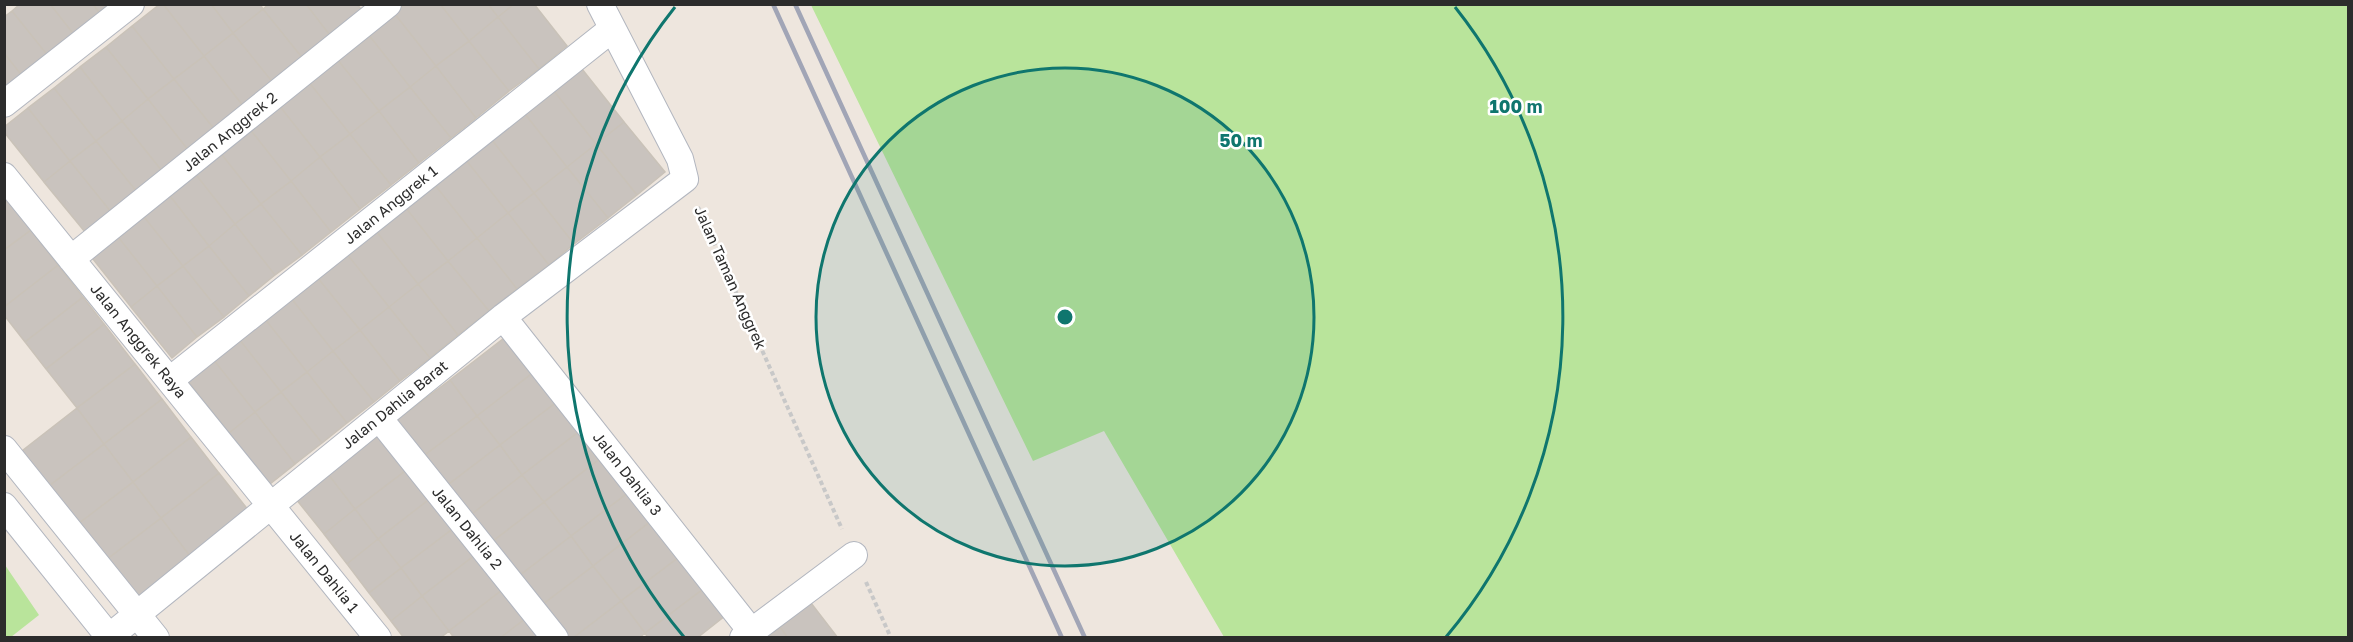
<svg xmlns="http://www.w3.org/2000/svg" width="2353" height="642" viewBox="0 0 2353 642" font-family="'Golos Text',sans-serif">
	<style>
		.green { fill: #b9e49b }
		.building { fill: #c9c3be; stroke: #c9c2b8; stroke-width: 1.5 }
		.lines { fill: none; stroke-linecap: round; stroke-linejoin: round }
		.minor-casing { stroke: #b2b6bf; stroke-width: 28 }
		.path { stroke: #c8c8c8; stroke-width: 4; stroke-dasharray: 4.5 3; stroke-linecap: butt }
		.minor { stroke: #fff; stroke-width: 26 }
		.rail { stroke: #a1a5b6; stroke-width: 4.5 }
		.ring { fill: none; stroke: #0f766e; stroke-width: 3 }
		.labels { text-anchor: middle; stroke-width: 5; stroke-linejoin: round; paint-order: stroke }
		.street-label { font-size: 15px; fill: #2c2c2c; stroke: #fff }
		.centre { fill: #0f766e; stroke: #fff; stroke-width: 3 }
		.ring-label { font-size: 18px; text-anchor: middle; font-weight: bold; fill: #0f766e; stroke: #fff; stroke-width: 5; stroke-linejoin: round; paint-order: stroke }
	</style>
	<rect width="100%" height="100%" fill="#eee6de"/>
	<path class="green" d="M811,5H2348V637H1224L1104,431L1033,461Z
		M5,565L39,615L11,637H5Z"/>
	<path class="building" d="M20,4H50L79,41L53,62L12,11Z
		M50,4H93L105,21L79,41Z
		M93,4H126L105,21Z
		M160,4H163L204,56L174,79L132,26Z
		M163,4H211L233,33L204,56Z
		M211,4H260L263,9L233,33Z
		M269,4H306L332,38L304,60L263,9Z
		M306,4H357L364,13L332,38Z
		M405,4H440L469,41L436,66L394,13Z
		M440,4H488L498,17L469,41Z
		M488,4H514L498,17Z
		M514,4H534L567,46L539,69L498,17Z
		M263,9L304,60L274,84L233,33Z
		M12,11L53,62L27,82L4,53V17Z
		M394,13L436,66L410,87L368,34Z
		M498,17L539,69L509,91L469,41Z
		M132,26L174,79L148,99L106,47Z
		M233,33L274,84L244,107L204,56Z
		M368,34L410,87L379,111L337,59Z
		M469,41L509,91L476,118L436,66Z
		M106,47L148,99L122,121L80,67Z
		M4,53L27,82L4,100Z
		M204,56L244,107L215,130L174,79Z
		M337,59L379,111L350,134L308,81Z
		M436,66L476,118L451,138L410,87Z
		M80,67L122,121L96,141L54,88Z
		M582,69L624,122L596,144L554,91Z
		M174,79L215,130L189,151L148,99Z
		M308,81L350,134L320,157L278,104Z
		M410,87L451,138L419,163L379,111Z
		M54,88L96,141L70,161L28,108Z
		M554,91L596,144L567,167L525,114Z
		M148,99L189,151L162,171L122,121Z
		M278,104L320,157L291,181L249,128Z
		M28,108L70,161L44,182L4,132V127Z
		M379,111L419,163L391,185L350,134Z
		M525,114L567,167L534,193L492,140Z
		M122,121L162,171L137,192L96,141Z
		M624,122L665,172L637,195L596,144Z
		M249,128L291,181L261,204L219,151Z
		M350,134L391,185L360,209L320,157Z
		M492,140L534,193L508,213L466,160Z
		M96,141L137,192L111,212L70,161Z
		M596,144L637,195L608,218L567,167Z
		M219,151L261,204L235,224L193,171Z
		M320,157L360,209L331,232L291,181Z
		M466,160L508,213L477,238L435,185Z
		M70,161L111,212L85,232L44,182Z
		M567,167L608,218L574,244L534,193Z
		M193,171L235,224L209,246L167,192Z
		M291,181L331,232L302,255L261,204Z
		M435,185L477,238L448,261L406,208Z
		M167,192L209,246L183,266L141,213Z
		M534,193L574,244L549,265L508,213Z
		M9,200L31,230L4,250V203Z
		M261,204L302,255L275,275L235,224Z
		M406,208L448,261L418,284L376,231Z
		M141,213L183,266L157,286L115,233Z
		M508,213L549,265L517,289L477,238Z
		M235,224L275,275L249,296L209,246Z
		M31,230L58,265L4,307V250Z
		M376,231L418,284L389,307L347,254Z
		M115,233L157,286L131,307L89,254Z
		M477,238L517,289L489,311L448,261Z
		M209,246L249,296L224,317L183,266Z
		M347,254L389,307L360,330L317,277Z
		M448,261L489,311L458,335L418,284Z
		M58,265L83,297L25,342L4,315V307Z
		M183,266L224,317L197,337L157,286Z
		M317,277L360,330L333,351L291,298Z
		M418,284L458,335L430,358L389,307Z
		M157,286L197,337L172,358L131,307Z
		M83,297L104,324L46,369L25,342Z
		M291,298L333,351L307,372L265,319Z
		M389,307L430,358L400,381L360,330Z
		M265,319L307,372L281,392L239,339Z
		M104,324L135,364L77,408L46,369Z
		M360,330L400,381L374,402L333,351Z
		M508,335L535,371L477,416L450,380Z
		M239,339L281,392L255,412L213,359Z
		M333,351L374,402L347,423L307,372Z
		M213,359L255,412L229,433L187,380Z
		M135,364L162,399L104,444L77,408Z
		M535,371L558,401L500,445L477,416Z
		M307,372L347,423L322,443L281,392Z
		M450,380L477,416L422,457L394,422Z
		M281,392L322,443L295,464L255,412Z
		M162,399L191,437L133,482L104,444Z
		M558,401L581,430L522,475L500,445Z
		M77,408L104,444L49,486L22,451Z
		M255,412L295,464L270,484L229,433Z
		M477,416L500,445L445,487L422,457Z
		M386,429L413,465L355,509L328,474Z
		M581,430L602,457L544,502L522,475Z
		M191,437L219,473L161,518L133,482Z
		M104,444L133,482L78,524L49,486Z
		M500,445L522,475L468,517L445,487Z
		M602,457L629,492L571,536L544,502Z
		M413,465L436,494L378,539L355,509Z
		M219,473L249,511L190,556L161,518Z
		M328,474L355,509L324,534L296,499Z
		M522,475L544,502L489,544L468,517Z
		M133,482L161,518L106,560L78,524Z
		M629,492L651,521L593,566L571,536Z
		M436,494L459,524L401,568L378,539Z
		M544,502L571,536L515,579L489,544Z
		M355,509L378,539L347,564L324,534Z
		M161,518L190,556L136,598L106,560Z
		M651,521L679,557L621,601L593,566Z
		M459,524L480,551L422,596L401,568Z
		M571,536L593,566L538,608L515,579Z
		M378,539L401,568L369,593L347,564Z
		M480,551L507,586L449,631L422,596Z
		M679,557L703,589L645,633L621,601Z
		M593,566L621,601L573,638H561L538,608Z
		M401,568L422,596L391,621L369,593Z
		M507,586L530,615L500,638H454L449,631Z
		M703,589L725,616L697,638H648L645,633Z
		M422,596L449,631L440,638H404L391,621Z
		M621,601L645,633L639,638H573Z
		M811,603L838,638H788L780,627Z
		M530,615L547,638H500Z
		M780,627L788,638H767Z"/>
	<g class="lines">
		<defs>
			<path id="minor" d="M4,104L131,4
				M4,176L378,638
				M71,259L388,4
				M503,317L751,631
				M170,380L612,29
				M379,418L555,638
				M4,449L156,638
				M4,506L110,638
				M109,637L503,317L685,179L680,159L600,4
				M743,638L854,555"/>
		</defs>
		<use href="#minor" class="minor-casing"/>
		<path class="path" d="M698,207L842,529
			M866,582L891,638"/>
		<use href="#minor" class="minor"/>
		<path class="rail" d="M773,4L1062,638
			M795,4L1085,638"/>
	</g>
	<circle cx="1065" cy="317" r="249" fill="#0f766e" fill-opacity=".12"/>
	<g class="ring">
		<circle cx="1065" cy="317" r="249"/>
		<path d="M684 637A498 498 0 0 1 675 7M1455 7A498 498 0 0 1 1446 637"/>
	</g>
	<g class="labels">
		<g class="street-label">
			<text transform="translate(230 132) rotate(-39)" y="5">Jalan Anggrek 2</text>
			<text transform="translate(391 205) rotate(-39)" y="5">Jalan Anggrek 1</text>
			<text transform="translate(730 278) rotate(66)" y="5">Jalan Taman Anggrek</text>
			<text transform="translate(138 341) rotate(51)" y="5">Jalan Anggrek Raya</text>
			<text transform="translate(395 405) rotate(-39)" y="5">Jalan Dahlia Barat</text>
			<text transform="translate(627 474) rotate(52)" y="5">Jalan Dahlia 3</text>
			<text transform="translate(467 528) rotate(51)" y="5">Jalan Dahlia 2</text>
			<text transform="translate(324 572) rotate(51)" y="5">Jalan Dahlia 1</text>
		</g>
	</g>
	<circle cx="1065" cy="317" r="9" class="centre"/>
	<g class="ring-label">
		<text x="1516" y="113">100 m</text>
		<text x="1241" y="147">50 m</text>
	</g>
	<rect width="2353" height="642" fill="none" stroke="#2c2c2c" stroke-width="12"/>
</svg>
